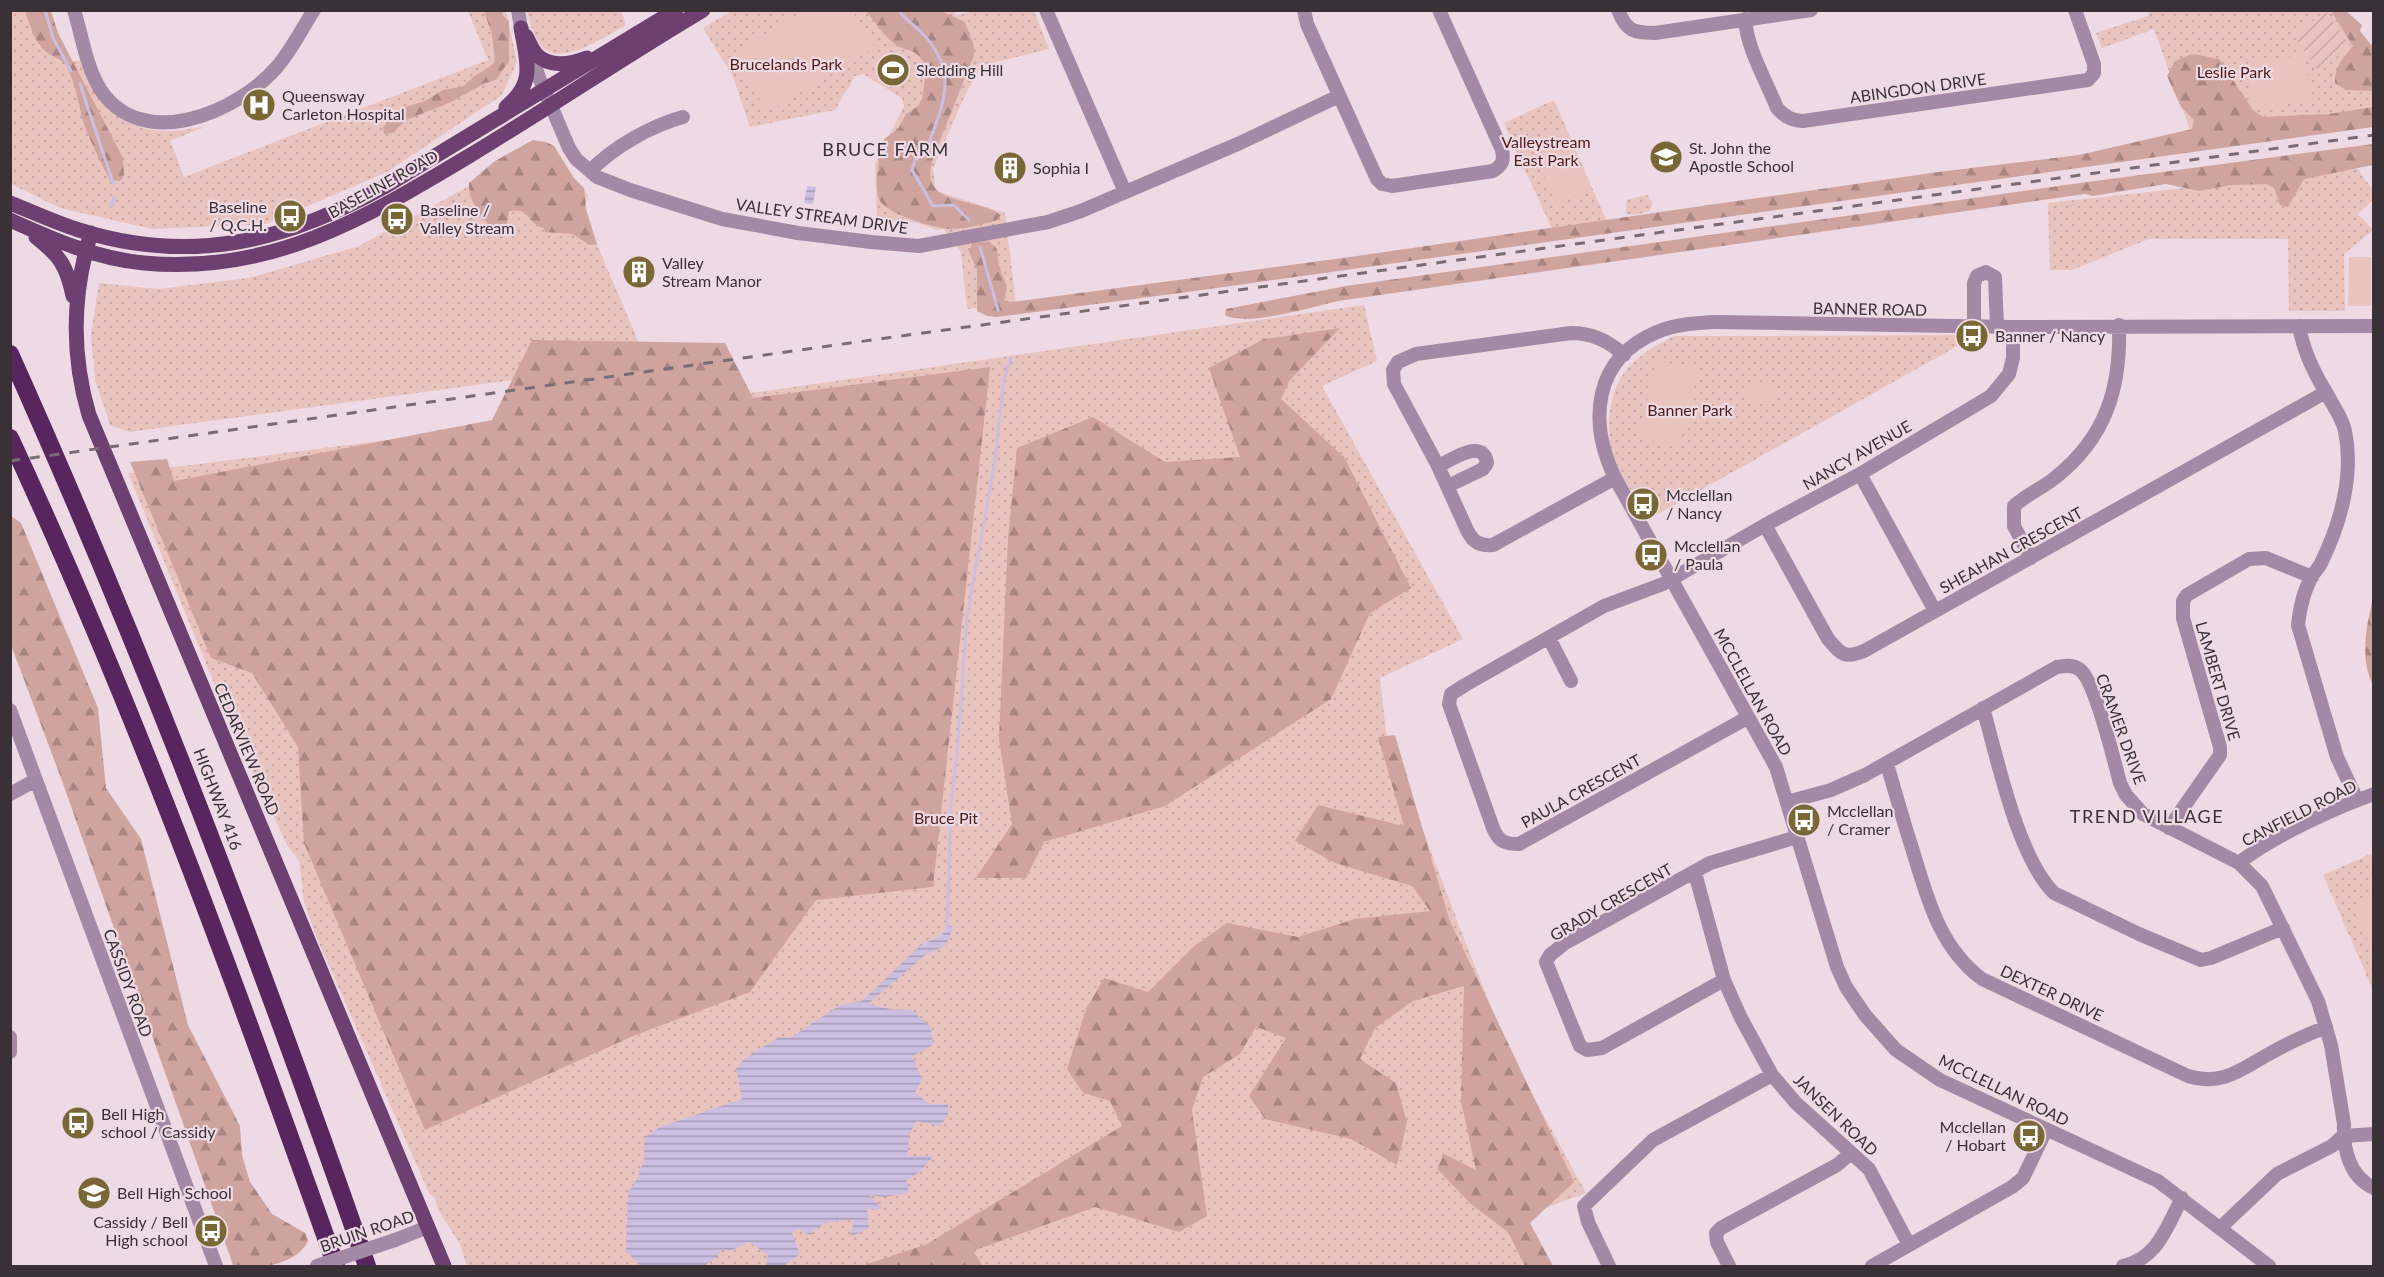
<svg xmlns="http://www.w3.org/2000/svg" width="2384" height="1277" viewBox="0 0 2384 1277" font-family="Lato,sans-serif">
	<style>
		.grass { fill: url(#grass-dots) }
		.forest { fill: url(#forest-firs) }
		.garden { fill: url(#garden-furrows) }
		.pitch { fill: #e9c3be }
		.water { fill: url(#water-rules) }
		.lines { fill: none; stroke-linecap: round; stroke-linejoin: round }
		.stream { stroke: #cbbee1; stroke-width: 3 }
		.minor { stroke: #a389a5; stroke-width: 14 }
		.major { stroke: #6d4071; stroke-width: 15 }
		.highway { stroke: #59255e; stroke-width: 18 }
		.rail { stroke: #796d73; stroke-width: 3; stroke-dasharray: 10 10; stroke-linecap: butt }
		.minor-bridge { stroke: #a389a5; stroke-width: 14 }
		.labels { text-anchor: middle; stroke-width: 4.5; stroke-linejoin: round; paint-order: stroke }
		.park-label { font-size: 16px; fill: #511c18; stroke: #eedae4 }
		.poi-label { font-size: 16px; fill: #393135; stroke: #eedae4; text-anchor: start }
		.street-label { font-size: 16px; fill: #393135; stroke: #eedae4 }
		.neighbourhood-label { font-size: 18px; letter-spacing: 1.5px; fill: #393135; stroke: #eedae4 }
	</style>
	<defs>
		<pattern id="grass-dots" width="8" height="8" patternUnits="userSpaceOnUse" patternTransform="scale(1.5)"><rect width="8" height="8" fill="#e9c3be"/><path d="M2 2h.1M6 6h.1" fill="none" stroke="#c9a8a4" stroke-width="1.8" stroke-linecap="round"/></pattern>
		<pattern id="forest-firs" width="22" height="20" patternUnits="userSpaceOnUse" patternTransform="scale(1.5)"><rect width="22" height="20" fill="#cfa49f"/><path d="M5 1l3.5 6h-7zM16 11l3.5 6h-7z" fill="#a98682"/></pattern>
		<pattern id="garden-furrows" width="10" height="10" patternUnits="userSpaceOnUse" patternTransform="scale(1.5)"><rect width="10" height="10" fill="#e9c3be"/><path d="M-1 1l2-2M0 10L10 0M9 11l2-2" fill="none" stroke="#c9a8a4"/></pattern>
		<pattern id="water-rules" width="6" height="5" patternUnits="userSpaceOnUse" patternTransform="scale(1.5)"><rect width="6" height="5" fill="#cbbee1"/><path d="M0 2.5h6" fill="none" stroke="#a69bb7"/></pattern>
	</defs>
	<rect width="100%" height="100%" fill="#eedae4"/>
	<path class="grass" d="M733,10H951L957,15L975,11H1034L1049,49L981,66L964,97L933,169L936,191L1005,213L1016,304L967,309L961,252L944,229L936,230L919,223L877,219L875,164L904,106L902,98L863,74L855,76L835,110L750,127L733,77L703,28Z
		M10,11H31L64,63L81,60C84,68 87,78 91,86C104,112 134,130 162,131C176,132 191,128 204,127L170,141L184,177L488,60L468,11H506L517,62L502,95L387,172L266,224L153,229L60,208L11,184Z
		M527,11H621L626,25C606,36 561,68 541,46C533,37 530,22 527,11Z
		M2148,11H2330L2373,54V116L2193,138L2154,29L2102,48L2096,33L2149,16Z
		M1554,100L1607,222L1552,229L1526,172L1519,164L1517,153L1504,123Z
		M543,146L588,195L583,211L647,362L129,432L110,425L95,380L91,334L99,283L158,289L249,278L359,246Z
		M2358,169L2374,192L2373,200L2358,214L2373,230L2344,254L2345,311H2289L2288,239H2149L2072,270H2050L2048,203Z
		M1648,195L1652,203L1650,211L1634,215L1626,214V202L1629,199Z
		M1364,305L1377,361L1322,386L1463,639L1380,678L1386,732L1461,931L1508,1050L1586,1193L1521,1217L1543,1266H467L460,1244L438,1210L435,1198L429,1193L316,936L304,902L299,861L287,845L237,739L128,473L730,396Z
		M1977,335L1649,519C1637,499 1622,480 1613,459C1609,449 1609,433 1609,422C1612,374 1633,357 1674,336Z
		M2373,853V990L2323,875Z"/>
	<path class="forest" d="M25,11H51L58,33L123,158L124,176L120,181L110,180C105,171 83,127 82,117C79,103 73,76 65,64C61,59 51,56 46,52C34,41 30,25 25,11Z
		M484,11H502L503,16L509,21V61L496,80L485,83L451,102L406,120L393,133L384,134L383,127L402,108L425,101L443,90L464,86C473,75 485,71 495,62L492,34Z
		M866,11H941L965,22L974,46V55L933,158C917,208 975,196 1001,215L996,221C982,224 965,229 950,229C936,229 883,213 879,199C873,179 880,158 884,139L898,129L906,114L918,106L922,99L927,67C913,43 905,55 890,40C881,32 874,20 866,11Z
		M2331,11H2346L2362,25L2360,31L2373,47V91L2346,90L2335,83C2334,68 2343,57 2353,46Z
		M2192,54L2219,59L2253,110L2263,117L2329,114L2373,107V127L1195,291L996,317L987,316L977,311V270L969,252L972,243L989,241L997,249L999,266L1007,288L1004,300L1012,302L1350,257L1938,172L2079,155L2192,129L2194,120L2181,107L2167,76L2175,61Z
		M533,140L546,142L554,146L574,178L584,188L586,209L597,244L589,245L573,234L545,232L544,228C527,224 531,207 509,211L505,233C487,231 467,200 469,183L495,161Z
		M2373,144V165L2304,179L2288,207L2280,205L2274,188L2267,184L2231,185L2199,191L2166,184L2093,196L2085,194L1338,301C1313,307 1246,327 1225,315L1226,309L1346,286L2080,183Z
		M1340,328L1290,380L1281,399L1344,457L1411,588L1370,613L1331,699L1165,806L1044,842L1026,878H976L1012,824L999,739L1008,538L1017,448L1093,417L1165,462L1240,457L1209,368L1264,339Z
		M532,340L725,343L753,398L990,367L933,887L816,900L750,992L633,1036L425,1130L304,843L298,747L252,673L211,658L130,462L167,459L174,481L492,420Z
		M11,516L21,523L98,708L106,788L141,839L188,1025L240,1126L242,1155L250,1182L272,1214L305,1233L308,1241C298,1264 255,1272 233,1265L61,778L11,645Z
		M2373,597V685C2359,658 2367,625 2373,597Z
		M1395,735L1449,919L1574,1182L1530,1223L1553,1266H1525L1508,1232L1472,1205L1437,1169L1444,1154L1476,1170L1461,1102L1464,986L1413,1001L1375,1028L1360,1059L1396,1083L1407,1122L1397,1165L1351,1139L1265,1119L1249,1096L1286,1038L1256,1027L1240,1054L1203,1077L1192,1110L1207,1216L1179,1232L1095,1207L973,1251L983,1266H862L927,1244L1122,1126L1110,1101L1083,1093L1067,1069L1086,1009L1104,978L1148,992L1192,948L1227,923L1298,937L1355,919L1430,911L1412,886L1335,863L1295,841L1318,805L1404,826L1378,737Z"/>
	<path class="garden" d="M2326,12L2351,47L2318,70L2293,35Z"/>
	<path class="pitch" d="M803,11H852L875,47L767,112L732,54Z
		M2304,54L2312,100L2253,110L2245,64Z
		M1563,128L1591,189L1557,204L1529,144Z
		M2349,257H2371V306H2348Z
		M1657,360L1699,370L1679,448L1638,438Z
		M1747,385H1775V404H1747Z
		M2373,897V953L2352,907Z"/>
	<path class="water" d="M807,186L816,187L813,204L804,203Z
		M947,926L953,927L946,945L924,956L868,1004L890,1009L911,1010L931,1027L933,1045L912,1056L922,1079L915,1093L930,1104H948V1116L940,1126L916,1121L910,1133L907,1156H933L922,1170L907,1180L909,1193L884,1197L869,1195L882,1208L875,1210L867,1208L869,1228L850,1237L854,1220C838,1221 820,1221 811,1235L797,1229L792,1233L800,1254L785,1265L766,1266L768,1255L749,1242L730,1251L722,1249L717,1257L704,1266H641L626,1251L628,1193L638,1177L644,1159V1138L660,1127L742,1099L736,1069L744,1059L779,1037L790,1038L840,1005L862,1001L921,945L942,935Z"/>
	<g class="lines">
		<path class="stream" d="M45,10L53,38L71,71
			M898,10C905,19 914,25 922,33C962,74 941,108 925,154L915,160L912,170L933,206L954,205L969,220
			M80,84L113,183
			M111,206L114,198
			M980,247L998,310
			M947,928L951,804L958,744L967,616L995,460L1004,380L1011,358"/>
		<path class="minor" d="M74,10C82,36 86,66 100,89C142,153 236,113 276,68C291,51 301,30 314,10
			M518,10L521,28L540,80L569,148L576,159L597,177L630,190L722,219L798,233L871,242L919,246L1048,222L1081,211L1240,143L1339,96
			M1046,10L1125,192
			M1304,10L1307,24L1377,179L1382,184L1392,186L1493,171C1503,165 1504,160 1502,150L1439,10
			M1618,10C1627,32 1633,32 1655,33L1811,10
			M1745,19C1747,49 1766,80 1777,108C1785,117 1791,120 1803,121L2088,80L2094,73V64L2075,10
			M590,171C614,147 650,126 683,117
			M2299,326C2303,350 2314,373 2327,394C2333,406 2342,417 2345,431C2354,474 2341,522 2322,561C2320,567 2315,571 2312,576C2303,592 2300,607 2298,625L2337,757L2357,800
			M1974,327V283L1977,276L1986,272L1995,277L1997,327
			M1438,466C1452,460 1483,437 1487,463L1483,469L1448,486
			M1860,474L1935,611
			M1615,478L1493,545C1479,546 1473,542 1467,530L1438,466L1394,384L1393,370L1398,362L1416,354L1571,333C1591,333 1609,341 1624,355
			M1765,525L1828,639C1841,654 1844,659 1864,651L2326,392
			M2031,558L2014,526V506C2027,494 2043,488 2056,477C2106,437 2121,388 2119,325
			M1549,638L1571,681
			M1983,708C1998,760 2017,856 2054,893L2139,934L2201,960L2211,958L2283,928
			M10,710L216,1266
			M1747,718L1519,844C1505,844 1499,842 1493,828L1449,704L1451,694L1465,685L1604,606L1663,584L1765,525L1860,474L1991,396L2009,374L2013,358V327
			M1887,764C1895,792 1903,820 1912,848C1927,897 1939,947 1982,979L2188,1076C2221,1086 2239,1071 2267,1055C2286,1044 2306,1035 2326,1027
			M10,794L36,780
			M1787,802L1831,790L1865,775L2057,667C2064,666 2072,664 2079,669C2095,679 2114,761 2120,783L2126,795L2143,814L2239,863L2262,886L2318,1001L2331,1045L2344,1124C2343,1148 2349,1177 2374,1188
			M2169,828L2220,755V747L2183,618V601L2187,595L2249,559L2266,558L2312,577
			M2239,863C2271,837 2335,808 2374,794
			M1695,873L1724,980L1741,1018L1772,1075L1796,1103L1869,1169L1909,1245
			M1724,980L1602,1048L1587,1050L1580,1046L1546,962L1550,955L1565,943L1710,863L1797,837
			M10,1037V1052
			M2343,1136L2374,1134
			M2220,1228L2277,1174L2332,1146L2343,1136
			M395,1240L428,1227
			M1609,1266L1588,1222L1584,1206L1653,1140L1772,1075
			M1729,1266L1717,1242L1716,1233L1721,1228L1837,1165L1850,1154
			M1872,1266L2012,1187L2023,1178L2046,1130
			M2123,1266C2158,1258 2166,1228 2182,1198
			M2269,1266L2158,1181L1940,1080L1896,1050L1865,1015L1846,987L1837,967L1776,767L1615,478C1588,421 1593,359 1657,332C1675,324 1697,323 1716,322L2013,327L2374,326"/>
		<path class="major" d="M526,36C529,42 532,49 536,54C550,69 571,64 587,58
			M506,107C536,83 527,61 521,28
			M10,203C33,212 56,223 79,230C190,265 285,242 384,187L676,10
			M10,220C52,239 97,259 144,263C270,275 364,219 469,156C547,109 624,57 703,10
			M91,233C72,294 71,354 89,415L444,1266
			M36,237C60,256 67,266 73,296"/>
		<path class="highway" d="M10,354C144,652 260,958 367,1266
			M10,438C135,707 237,987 336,1266"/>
		<path class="rail" d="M10,461L857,342L2374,135"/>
		<path class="minor-bridge" d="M317,1266L395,1240"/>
	</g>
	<defs>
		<symbol id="stadium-disc" viewBox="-11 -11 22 22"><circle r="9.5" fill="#796836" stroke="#eedae4"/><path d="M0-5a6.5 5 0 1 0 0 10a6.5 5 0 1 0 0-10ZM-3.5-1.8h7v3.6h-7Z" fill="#fff"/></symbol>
		<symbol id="hospital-disc" viewBox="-11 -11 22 22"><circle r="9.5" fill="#796836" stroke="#eedae4"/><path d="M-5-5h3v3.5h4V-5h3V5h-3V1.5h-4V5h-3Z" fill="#fff"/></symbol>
		<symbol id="school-disc" viewBox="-11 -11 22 22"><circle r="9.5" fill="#796836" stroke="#eedae4"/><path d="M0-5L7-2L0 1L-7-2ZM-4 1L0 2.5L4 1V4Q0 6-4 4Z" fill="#fff"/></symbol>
		<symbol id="building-disc" viewBox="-11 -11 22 22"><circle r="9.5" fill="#796836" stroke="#eedae4"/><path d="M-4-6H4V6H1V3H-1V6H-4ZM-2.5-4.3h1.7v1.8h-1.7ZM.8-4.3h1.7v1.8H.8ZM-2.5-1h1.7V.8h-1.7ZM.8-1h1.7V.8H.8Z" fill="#fff"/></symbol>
		<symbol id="bus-disc" viewBox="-11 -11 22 22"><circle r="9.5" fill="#796836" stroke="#eedae4"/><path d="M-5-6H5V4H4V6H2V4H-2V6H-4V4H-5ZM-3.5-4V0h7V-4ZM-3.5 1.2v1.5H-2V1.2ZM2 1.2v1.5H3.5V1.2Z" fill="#fff"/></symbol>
	</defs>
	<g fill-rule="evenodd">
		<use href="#stadium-disc" x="874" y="51" width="38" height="38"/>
		<use href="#hospital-disc" x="240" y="86" width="38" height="38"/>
		<use href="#school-disc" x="1647" y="138" width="38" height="38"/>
		<use href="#building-disc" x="991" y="149" width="38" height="38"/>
		<use href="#bus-disc" x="271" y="197" width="38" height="38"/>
		<use href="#bus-disc" x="378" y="200" width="38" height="38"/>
		<use href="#building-disc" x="620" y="253" width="38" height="38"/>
		<use href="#bus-disc" x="1953" y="317" width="38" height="38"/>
		<use href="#bus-disc" x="1624" y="485" width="38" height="38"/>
		<use href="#bus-disc" x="1632" y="536" width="38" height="38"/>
		<use href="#bus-disc" x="1785" y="801" width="38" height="38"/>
		<use href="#bus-disc" x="59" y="1104" width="38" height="38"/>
		<use href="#bus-disc" x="2010" y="1117" width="38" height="38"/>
		<use href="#school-disc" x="75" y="1174" width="38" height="38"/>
		<use href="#bus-disc" x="192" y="1212" width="38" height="38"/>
	</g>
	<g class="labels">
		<g class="park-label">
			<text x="786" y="70">Brucelands Park</text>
			<text x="2234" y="78">Leslie Park</text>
			<text x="1546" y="148">Valleystream<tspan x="1546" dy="18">East Park</tspan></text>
			<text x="1690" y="416">Banner Park</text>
			<text x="946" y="824">Bruce Pit</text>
		</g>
		<g class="poi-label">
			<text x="916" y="76">Sledding Hill</text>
			<text x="282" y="102">Queensway<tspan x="282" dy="18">Carleton Hospital</tspan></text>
			<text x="1689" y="154">St. John the<tspan x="1689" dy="18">Apostle School</tspan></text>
			<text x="1033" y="174">Sophia I</text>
			<text x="267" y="213" text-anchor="end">Baseline<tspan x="267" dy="18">/ Q.C.H.</tspan></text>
			<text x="420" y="216">Baseline /<tspan x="420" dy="18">Valley Stream</tspan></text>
			<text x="662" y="269">Valley<tspan x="662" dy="18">Stream Manor</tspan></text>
			<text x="1995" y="342">Banner / Nancy</text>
			<text x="1666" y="501">Mcclellan<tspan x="1666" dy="18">/ Nancy</tspan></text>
			<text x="1674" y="552">Mcclellan<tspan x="1674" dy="18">/ Paula</tspan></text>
			<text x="1827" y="817">Mcclellan<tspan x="1827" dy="18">/ Cramer</tspan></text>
			<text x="101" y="1120">Bell High<tspan x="101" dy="18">school / Cassidy</tspan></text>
			<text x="2006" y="1133" text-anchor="end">Mcclellan<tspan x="2006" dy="18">/ Hobart</tspan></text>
			<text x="117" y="1199">Bell High School</text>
			<text x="188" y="1228" text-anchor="end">Cassidy / Bell<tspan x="188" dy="18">High school</tspan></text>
		</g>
		<g class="street-label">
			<text transform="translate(1918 88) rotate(-8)" y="6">ABINGDON DRIVE</text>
			<text transform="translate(383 184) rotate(-29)" y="6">BASELINE ROAD</text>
			<text transform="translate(822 216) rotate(8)" y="6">VALLEY STREAM DRIVE</text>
			<text transform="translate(1870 309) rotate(1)" y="6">BANNER ROAD</text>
			<text transform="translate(1857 455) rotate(-30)" y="6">NANCY AVENUE</text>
			<text transform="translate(2011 550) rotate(-29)" y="6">SHEAHAN CRESCENT</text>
			<text transform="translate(2218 681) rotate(74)" y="6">LAMBERT DRIVE</text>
			<text transform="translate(1753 692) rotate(61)" y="6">MCCLELLAN ROAD</text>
			<text transform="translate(2121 729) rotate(70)" y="6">CRAMER DRIVE</text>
			<text transform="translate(247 749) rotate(67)" y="6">CEDARVIEW ROAD</text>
			<text transform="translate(1581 791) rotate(-29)" y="6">PAULA CRESCENT</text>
			<text transform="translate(218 799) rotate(69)" y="6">HIGHWAY 416</text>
			<text transform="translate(2299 813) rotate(-27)" y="6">CANFIELD ROAD</text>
			<text transform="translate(1611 902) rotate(-30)" y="6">GRADY CRESCENT</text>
			<text transform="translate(128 983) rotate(70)" y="6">CASSIDY ROAD</text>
			<text transform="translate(2052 993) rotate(25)" y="6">DEXTER DRIVE</text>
			<text transform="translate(2004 1090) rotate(26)" y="6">MCCLELLAN ROAD</text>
			<text transform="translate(1836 1115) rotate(44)" y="6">JANSEN ROAD</text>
			<text transform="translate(367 1231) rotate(-19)" y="6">BRUIN ROAD</text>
		</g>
		<g class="neighbourhood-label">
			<text x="886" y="156">BRUCE FARM</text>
			<text x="2147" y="823">TREND VILLAGE</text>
		</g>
	</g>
	<rect width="2384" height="1277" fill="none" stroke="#393135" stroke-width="24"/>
</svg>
